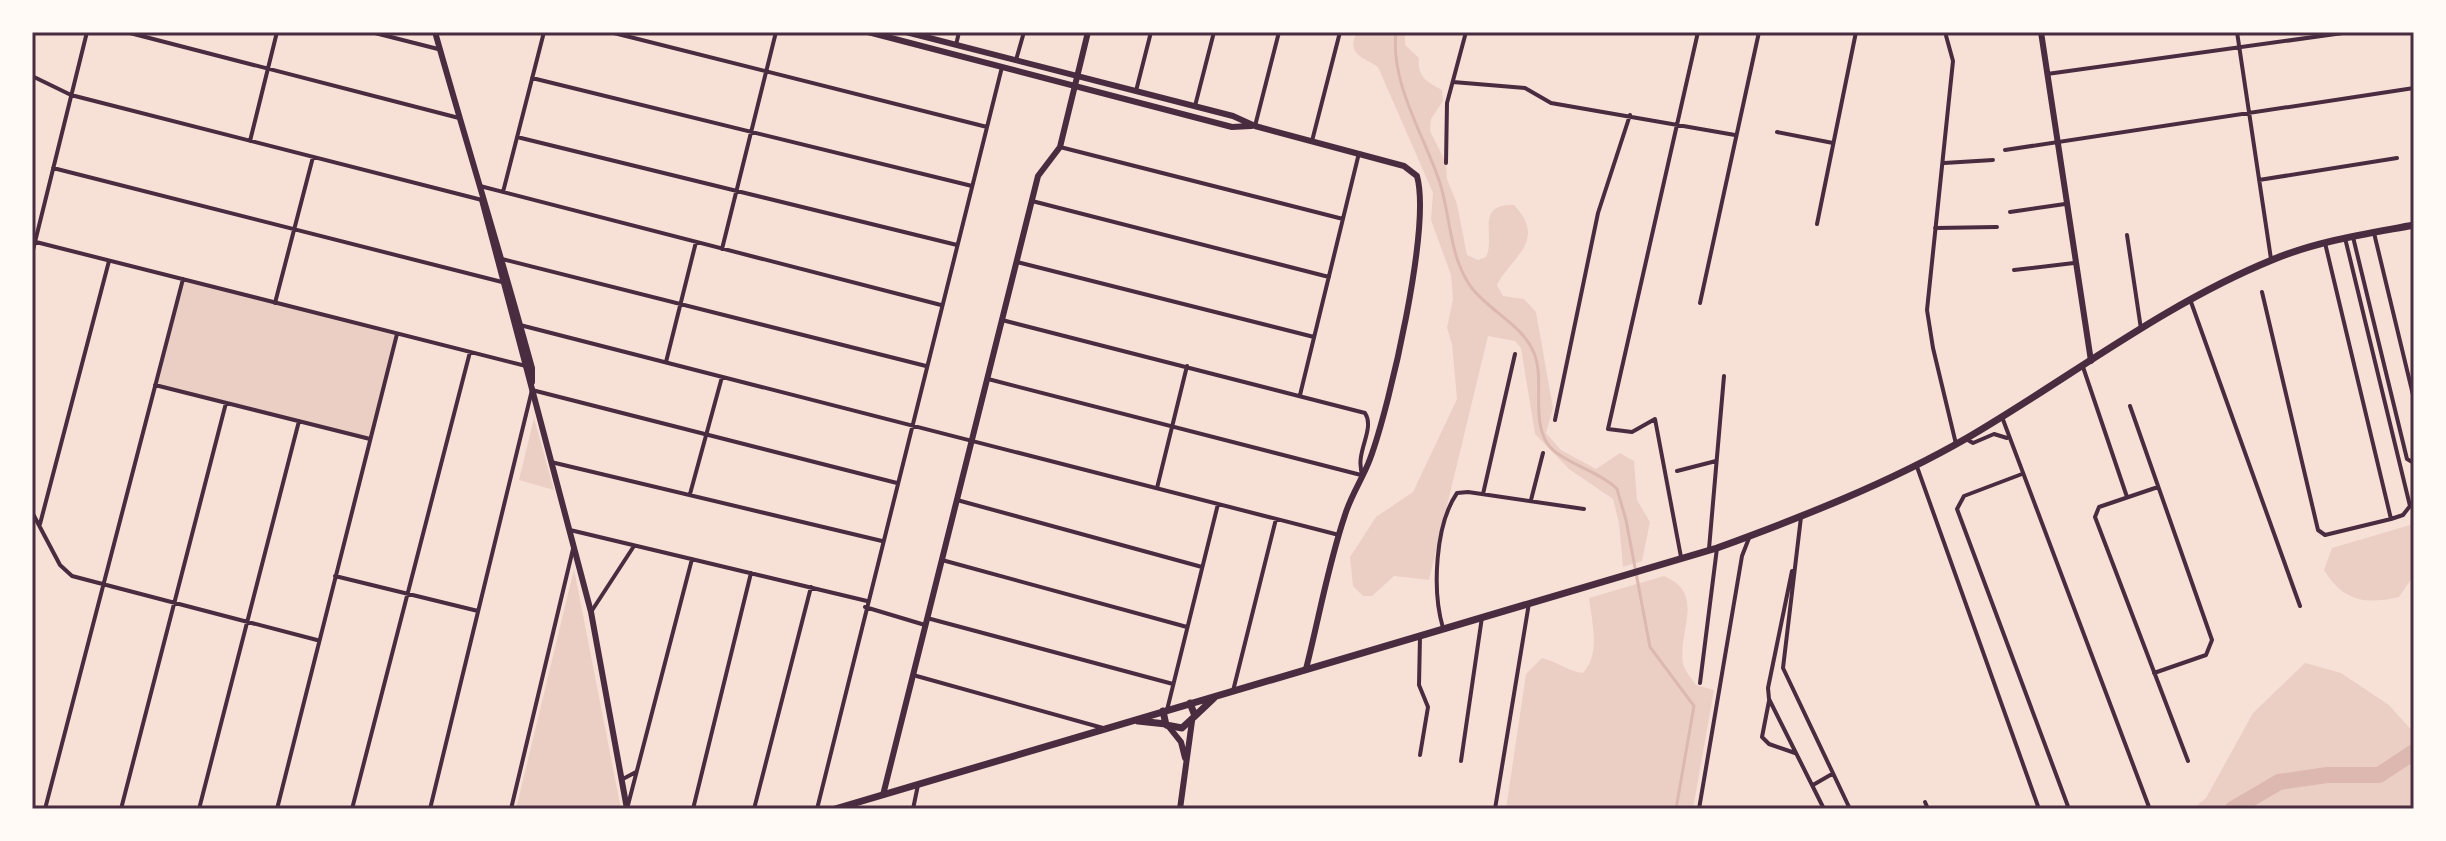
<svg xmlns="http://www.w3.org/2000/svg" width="2446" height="841" viewBox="0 0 2446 841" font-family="Signika,sans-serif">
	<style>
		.green { fill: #ebcfc5 }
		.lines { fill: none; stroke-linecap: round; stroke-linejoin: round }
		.stream { stroke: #dcb8b0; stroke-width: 3 }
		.river { stroke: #dcb8b0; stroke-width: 16 }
		.minor { stroke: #4a2c40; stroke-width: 4 }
		.tertiary { stroke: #4a2c40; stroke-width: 6 }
		.secondary { stroke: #4a2c40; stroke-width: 6 }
		.primary { stroke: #4a2c40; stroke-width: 7 }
		.neatline { fill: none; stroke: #4a2c40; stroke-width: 3 }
	</style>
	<rect width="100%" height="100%" fill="#f7e1d7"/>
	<path class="green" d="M1357,32H1405V45L1419,58C1417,77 1427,82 1442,90L1443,101L1431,119L1430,131L1446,163L1447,179L1457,204L1467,255L1478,260L1486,257C1496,237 1474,203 1514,205C1548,241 1511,257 1497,285L1503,296L1524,299L1536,312L1553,408L1546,433L1561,450L1596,469L1620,453L1634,461L1637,500L1650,522L1642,561L1623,567L1619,523L1613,499L1569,469L1535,434L1521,348L1515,341L1488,336L1429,580L1394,576L1372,596H1363L1353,586L1350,557L1376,517L1413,492L1457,399L1452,344L1447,328L1453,299L1451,275L1431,220L1433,193L1378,67C1364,57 1345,55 1357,32Z
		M183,279L397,334L371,439L155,385Z
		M534,418L554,490L519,480Z
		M2414,502V575L2399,597C2365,605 2343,601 2324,570L2332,548L2410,525Z
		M574,569L621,809H516Z
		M1664,576C1706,593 1678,630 1683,663C1684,670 1692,679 1696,685L1714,690L1693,809H1506L1526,674L1542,658C1558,662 1568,671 1583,673C1601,653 1592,623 1589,598Z
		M2305,663L2341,673L2389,705L2414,733V809H2193L2206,798L2253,713Z"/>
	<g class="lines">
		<path class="stream" d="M1396,32C1390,83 1424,135 1440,183C1451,218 1449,256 1471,287C1489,311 1523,325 1534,353C1545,380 1531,417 1547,443C1559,462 1600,471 1617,489L1626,520L1650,647L1694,706L1676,809"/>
		<path class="river" d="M2233,809L2279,782L2327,775H2379L2414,752"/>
		<path class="minor" d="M126,32L459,118
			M371,32L438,49
			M610,32L987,127
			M1945,32L1953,61L1927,310L1933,348L1956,444
			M2237,32L2271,259
			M956,45L959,32
			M1016,60L1024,32
			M2047,74L2350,32
			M32,76L71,95L482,200
			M532,78L972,186
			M1453,82L1525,88L1551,103L1735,135
			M1136,91L1151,32
			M1195,106L1214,32
			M1255,126L1279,32
			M1777,132L1833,143
			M517,137L957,245
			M250,141L277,32
			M1312,141L1340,32
			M1060,147L1343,219
			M2005,150L2414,88
			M1446,163L1447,103L1466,32
			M1944,163L1993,160
			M53,168L502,282
			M2259,180L2397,158
			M480,186L941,305
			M503,192L544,32
			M1032,201L1329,277
			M2010,212L2065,204
			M1817,224L1856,32
			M1935,228L1997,227
			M2374,233L2414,399
			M2127,235L2141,329
			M2353,237L2407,459L2414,463
			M2345,238L2410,506L2403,515L2391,519
			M32,241L526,366
			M722,249L776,32
			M32,254L87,32
			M502,259L926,366
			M1017,262L1314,337
			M2014,270L2074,263
			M2262,292L2318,530L2325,535L2391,519L2325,243
			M2191,302L2300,606
			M275,303L313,157
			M1700,303L1759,32
			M1002,320L1365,413C1376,430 1353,454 1363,476
			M520,325L1339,535
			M666,362L696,242
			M2083,367L2127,497
			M988,379L1361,475
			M155,385L370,439
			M1300,395L1359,153
			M2130,406L2212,640L2206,655L2154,673
			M2002,417L2149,807
			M1555,420L1598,213L1630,115
			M1966,439L1973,443L1994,434L2007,438
			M551,462L882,541
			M1916,464L2039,809
			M1677,471L1716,461
			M2022,474L1964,496L1957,509L2069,809
			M2158,487L2099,507L2095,517L2188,761
			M1157,488L1187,366
			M690,494L722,377
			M1483,494L1515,354
			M957,500L1202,567
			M1531,500L1543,453
			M32,512L60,565L72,576L317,640
			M1801,517L1783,668L1850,809
			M40,524L109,261
			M570,530L867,601
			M1709,549L1724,376
			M1681,557L1655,419L1632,432L1608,429L1698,32
			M942,560L1187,627
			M1792,571L1768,688L1769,699L1824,809
			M335,576L478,611
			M865,607L925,625
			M591,612L634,546
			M927,618L1173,684
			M1443,628C1432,591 1435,525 1457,493L1468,492L1584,509
			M913,675L1103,728
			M1700,683L1717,548
			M1233,691L1276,519
			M1769,701L1762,737L1769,744L1795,753
			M1167,710L1218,504
			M1420,755L1428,707L1419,685L1420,636
			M1461,761L1482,617
			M621,780L636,772
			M1813,785L1832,774
			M1925,802L1928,809
			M628,805L692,559
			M45,809L183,279
			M121,809L226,403
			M199,809L299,421
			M277,809L397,334
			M352,809L470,352
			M430,809L532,390L897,483
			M511,809L573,549
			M693,809L751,573
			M754,809L811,587
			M817,809L1002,67
			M913,809L918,785
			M1495,809L1529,603
			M1699,809L1742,556L1749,538"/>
		<path class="tertiary" d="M868,32L1232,127L1251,126
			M906,32L1233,116L1255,126L1404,166L1417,176C1431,227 1390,405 1370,459C1363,478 1351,495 1345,515C1328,565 1319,618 1306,669
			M2041,32L2091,361
			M883,795L1038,176L1060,147L1088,32"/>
		<path class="secondary" d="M435,32C467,145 501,255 532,368V382
			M482,200L591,612L627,809
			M1169,727L1181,742L1185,758
			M1180,809L1192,721"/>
		<path class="primary" d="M1163,711L1166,725L1182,728L1195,716L1190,703
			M1195,716L1214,698
			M1138,721L1166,724
			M835,809L1717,548C1802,517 1889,483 1967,438C2068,379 2164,304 2272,260C2317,241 2366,234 2414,225"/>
	</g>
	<rect width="2446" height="841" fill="none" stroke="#fffaf5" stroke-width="68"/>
	<rect x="34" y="34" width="2378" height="773" class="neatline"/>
</svg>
